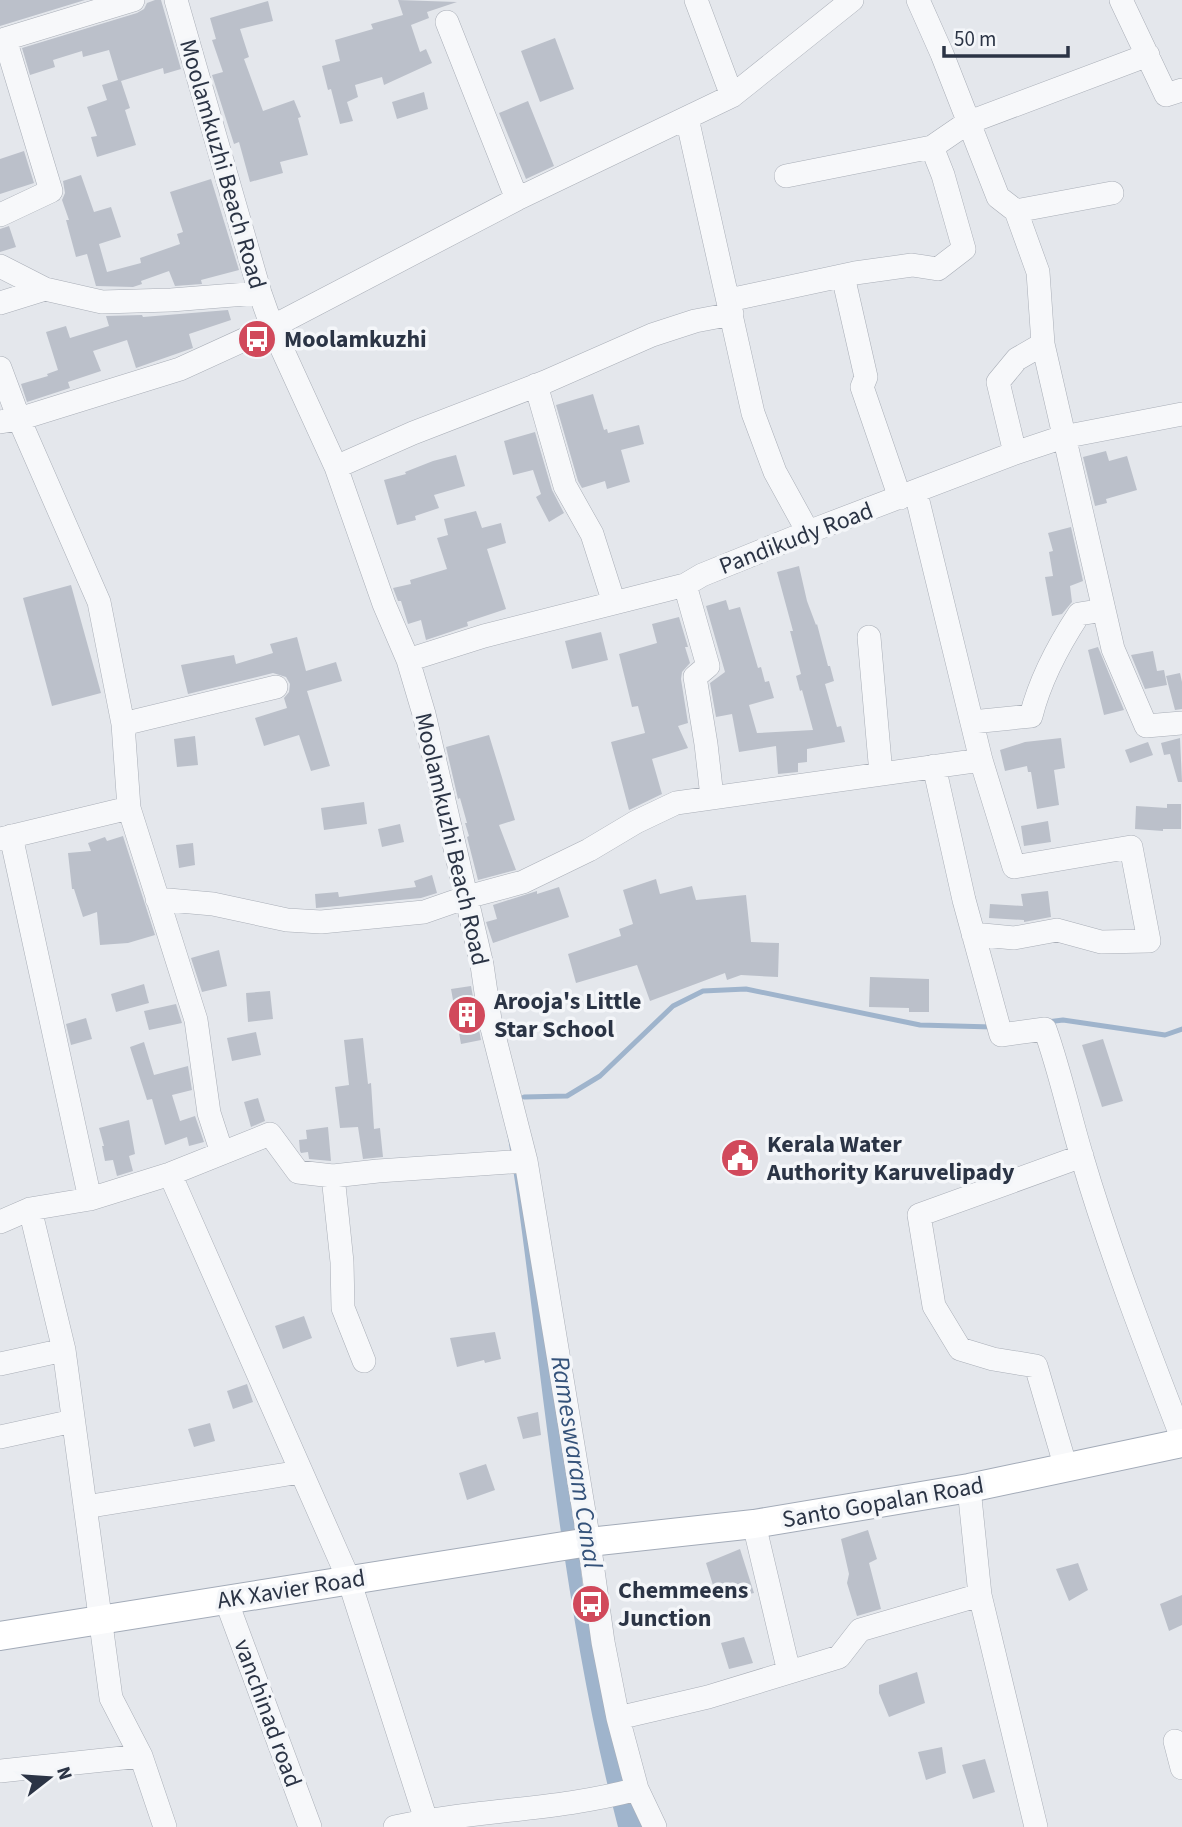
<svg xmlns="http://www.w3.org/2000/svg" width="1182" height="1827" viewBox="0 0 1182 1827" font-family="'Source Sans 3',sans-serif">
	<style>
		.water { fill: #9fb4cc }
		.lines { fill: none; stroke-linecap: round; stroke-linejoin: round }
		.stream { stroke: #9fb4cc; stroke-width: 5 }
		.building { fill: #bbc0ca }
		.minor-casing { stroke: #a9aeb7; stroke-width: 24 }
		.major-casing { stroke: #a3abb8; stroke-width: 30 }
		.minor { stroke: #f7f8fa; stroke-width: 23 }
		.major { stroke: #fff; stroke-width: 28 }
		.labels { text-anchor: middle; stroke-width: 7; stroke-linejoin: round; paint-order: stroke }
		.street-label { font-size: 24px; fill: #2b3445; stroke: #f4f6f9 }
		.poi-label { font-size: 24px; font-weight: bold; fill: #2b3445; stroke: #f4f6f9; text-anchor: start }
		.water-label { font-size: 26px; font-style: italic; fill: #34527a; stroke: #f4f6f9 }
	</style>
	<rect width="100%" height="100%" fill="#e4e7ec"/>
	<path class="water" d="M466,908L509,1098L576,1527L583,1587L606,1708L643,1827H618C564,1620 546,1406 517,1195C503,1099 483,1003 466,908Z"/>
	<g class="lines">
		<path class="stream" d="M1047,1022L1063,1020L1165,1035L1182,1029
			M524,1097L567,1096L600,1076L673,1006L703,991L746,989L920,1025L992,1027"/>
	</g>
	<path class="building" d="M0,0H85L0,26Z
		M155,0H161L181,69L164,74L163,68L121,81L130,108L125,110L136,145L97,157L91,137L97,136L87,107L107,100L102,85L118,80L109,50L83,57L82,51L53,60L55,67L30,75L22,48L137,13L144,9L147,3Z
		M398,0L457,2L427,12L429,18L411,25L420,52L426,49L432,63L384,85L382,77L355,85L358,97L347,102L353,121L340,124L331,89L328,90L322,66L340,61L335,40L373,29L371,24L403,15Z
		M268,1L273,21L240,29L249,57L244,59L263,111L294,100L301,117L298,118L308,155L280,162L283,173L250,182L239,142L234,144L212,75L223,72L212,40L216,39L210,18Z
		M555,38L574,89L540,102L521,51Z
		M424,92L428,109L397,119L392,102Z
		M528,101L554,166L526,179L499,113Z
		M24,151L34,183L0,194V159Z
		M81,175L94,212L111,207L121,237L99,244L107,272L141,263L140,258L180,244L177,234L183,232L170,192L211,179L239,270L201,280L202,284L175,286L169,271L141,281L142,284L133,287L96,286L87,254L76,257L66,220H69L62,200L65,193L63,181Z
		M9,226L16,247L0,252V229Z
		M228,310L231,320L189,334L193,348L136,368L127,340L93,351L101,371L68,382L70,388L27,402L21,384L48,376L47,374L58,370L46,332L66,326L70,338L109,326L106,316L142,315L143,317Z
		M593,394L604,430L607,429L608,433L639,425L644,444L621,450L630,482L607,489L605,481L582,488L578,481L556,405Z
		M535,432L552,490L564,513L549,522L536,497L541,494L533,470L513,475L504,441Z
		M1106,451L1109,461L1127,456L1137,490L1106,499L1107,503L1095,506L1083,457Z
		M456,455L465,486L434,495L439,508L415,516L416,520L397,525L384,480L406,474L405,472L433,461Z
		M476,511L482,528L501,523L506,543L487,549L506,609L467,622L468,626L426,640L421,620L408,624L401,601H398L393,588L411,584L410,580L447,569L437,538L448,535L444,519Z
		M1071,527L1083,581L1070,586L1072,602L1062,614L1052,616L1045,577L1053,576L1049,552L1053,551L1048,533Z
		M799,566L807,601L816,625L817,624L828,666H830L834,681L825,684L837,727L841,726L845,742L807,749V762L798,763V772L778,774L776,746L739,752L732,714L716,717L710,683L725,672L706,606L726,600L729,610L740,607L758,668L761,667L765,682L769,681L774,698L749,705L757,733L813,730L802,690L800,691L796,676L801,674L790,631H793L777,572Z
		M71,585L101,693L52,706L23,598Z
		M679,617L688,647H685L690,663L682,672L681,679L688,723L678,726L688,748L652,759L662,794L629,810L611,742L645,733L638,706L632,707L619,654L657,643L652,624Z
		M601,632L608,660L572,669L565,641Z
		M297,637L306,671L336,662L342,681L307,691L330,766L311,771L299,735L264,746L255,718L287,708L284,698L289,692L290,684L286,677L273,673L188,694L181,665L234,655L236,664L273,653L270,644Z
		M1098,647L1124,710L1104,715L1088,650Z
		M1153,651L1157,671L1164,670L1167,685L1145,689L1131,655Z
		M1180,673L1182,682V709L1175,710L1166,676Z
		M489,735L515,820L499,825L516,870L478,880L467,837L469,836L465,823H467L460,798L458,799L446,747Z
		M195,736L198,765L177,767L174,739Z
		M1061,738L1065,768L1054,770L1059,805L1037,809L1031,772H1028L1027,766L1005,771L1000,750L1025,742Z
		M1180,738L1182,782H1178L1170,754L1164,755L1161,743Z
		M1148,742L1153,755L1130,763L1125,750Z
		M364,802L367,824L324,830L321,808Z
		M1167,804H1181V829H1163V831L1135,829L1136,806L1167,808Z
		M1048,821L1051,842L1024,846L1021,826Z
		M400,824L404,842L382,847L378,829Z
		M123,836L155,935L128,943L100,945L97,912L83,917L74,889H72L68,853L91,851L88,843L105,837L107,841Z
		M193,843L195,865L179,868L176,845Z
		M432,875L437,893L421,898L316,908L315,894L338,892L339,897L416,887L414,881Z
		M656,879L660,894L692,886L696,900L746,895L751,942L779,943L778,977L741,975L727,980L725,973L650,1001L637,965L576,983L568,954L621,936L619,929L633,924L623,890Z
		M559,887L569,917L493,943L486,922L497,919L493,905L537,891V894Z
		M1048,891L1051,917L1024,922V920L989,918L990,904L1023,906L1021,894Z
		M219,950L227,986L202,992L191,958Z
		M870,977L929,979V1012H909V1008L869,1007Z
		M144,984L149,1003L116,1012L111,994Z
		M471,986L481,1040L461,1044L451,989Z
		M270,991L273,1019L248,1022L246,993Z
		M176,1004L182,1023L149,1030L144,1011Z
		M86,1018L92,1039L71,1045L66,1024Z
		M256,1032L261,1055L232,1061L227,1038Z
		M363,1038L368,1084L371,1083L374,1129L380,1128L383,1157L363,1159L358,1127L340,1128L335,1087L349,1085L344,1040Z
		M1103,1039L1123,1101L1102,1107L1082,1045Z
		M144,1042L154,1075L188,1066L192,1090L172,1095L180,1121L195,1116L204,1142L189,1146L187,1137L165,1145L152,1099L147,1100L130,1047Z
		M258,1098L265,1121L251,1127L244,1102Z
		M129,1120L135,1154L129,1156L133,1171L117,1176L113,1160L105,1161L102,1146H104L99,1128Z
		M328,1127L331,1161L309,1159L308,1152L301,1153L300,1151L299,1140L307,1139L306,1130Z
		M304,1316L312,1338L283,1349L275,1326Z
		M495,1332L501,1359L485,1363L484,1360L457,1367L450,1338Z
		M247,1384L253,1402L233,1409L227,1391Z
		M538,1412L541,1435L523,1439L517,1417Z
		M210,1423L215,1441L194,1447L188,1429Z
		M486,1464L495,1490L467,1500L459,1473Z
		M868,1530L877,1559L869,1563L881,1609L857,1616L847,1583L849,1574L841,1539Z
		M740,1549L754,1593L718,1601L706,1563Z
		M1078,1563L1088,1590L1069,1601L1056,1569Z
		M1182,1595V1625L1169,1631L1160,1604Z
		M744,1637L753,1663L729,1669L721,1643Z
		M917,1672L925,1703L889,1717L879,1693V1685Z
		M942,1747L946,1773L926,1780L918,1752Z
		M985,1759L995,1792L973,1799L962,1765Z"/>
	<g class="lines">
		<defs>
			<path id="minor" d="M176,0L260,293L272,327L336,467L384,604L408,660L424,714L482,965L490,1020L526,1161L589,1542L603,1642L618,1718L637,1789L655,1827
				M696,0L732,96
				M918,0L942,54L998,197L1016,211L1038,272L1043,344L1017,359L998,382L1015,453
				M1121,0L1166,95L1182,90
				M447,22L517,199
				M687,118L753,413L775,472L808,532
				M786,176L932,147L967,123L1148,55
				M1016,211L1112,193
				M0,215L51,191L5,39L133,0
				M0,266L45,289L102,302L171,300L260,293
				M843,276L866,377L862,387L900,498
				M729,300L855,273L912,265L938,269L964,249L943,175L932,147
				M0,303L45,289
				M1043,344L1113,649L1146,726L1182,723
				M0,368L19,419L99,602L123,724L129,808L196,1020L209,1113L222,1153
				M536,385L565,486L592,534L614,603
				M0,422L19,419L180,369L272,327L517,199L732,96L852,0
				M336,467L413,433L545,382L652,335L695,321L732,314
				M916,493L981,760L1014,867L1131,847L1149,941L1101,942L1057,930L1014,938L973,934
				M685,585L708,666L695,677L706,744L712,797
				M869,637L881,774
				M408,660L484,636L685,585L702,575L808,532L1015,453L1063,437L1182,414
				M972,722L1031,716C1040,680 1058,646 1079,614L1104,610
				M123,724L276,687
				M934,766L964,900L1001,1035L1045,1029C1060,1071 1069,1114 1082,1157C1110,1252 1146,1345 1182,1438
				M11,836L90,1199
				M0,839L129,808
				M157,899L213,904L287,920L321,922L424,912L467,897L523,882L589,850L636,822L676,803L981,760
				M170,1174L349,1580L426,1820
				M333,1176L342,1262L343,1308L364,1361
				M30,1209L64,1350L111,1698L141,1756L165,1827
				M0,1222L30,1209L90,1199L170,1174L270,1134L298,1172L333,1176L378,1171L526,1161
				M0,1364L64,1350
				M0,1437L73,1421
				M1066,1468L1036,1366L993,1359L960,1349L934,1306L919,1215L1082,1156
				M969,1488L980,1595L1036,1827
				M85,1507L300,1472
				M754,1524L789,1672
				M226,1600L310,1827
				M618,1718L708,1697L839,1657L860,1630L980,1595
				M1175,1741L1182,1768
				M0,1771L141,1756
				M395,1827C475,1809 558,1811 637,1789"/>
			<path id="major" d="M0,1636L589,1542L754,1524L969,1488L1182,1443"/>
		</defs>
		<use href="#minor" class="minor-casing"/>
		<use href="#major" class="major-casing"/>
		<use href="#minor" class="minor"/>
		<use href="#major" class="major"/>
	</g>
	<defs>
		<symbol id="bus-disc" viewBox="-11 -11 22 22"><circle r="9.5" fill="#d1495b" stroke="#f4f6f9"/><path d="M-5-6H5V4H4V6H2V4H-2V6H-4V4H-5ZM-3.5-4V0h7V-4ZM-3.5 1.2v1.5H-2V1.2ZM2 1.2v1.5H3.5V1.2Z" fill="#fff"/></symbol>
		<symbol id="building-disc" viewBox="-11 -11 22 22"><circle r="9.5" fill="#d1495b" stroke="#f4f6f9"/><path d="M-4-6H4V6H1V3H-1V6H-4ZM-2.5-4.3h1.7v1.8h-1.7ZM.8-4.3h1.7v1.8H.8ZM-2.5-1h1.7V.8h-1.7ZM.8-1h1.7V.8H.8Z" fill="#fff"/></symbol>
		<symbol id="civic-disc" viewBox="-11 -11 22 22"><circle r="9.5" fill="#d1495b" stroke="#f4f6f9"/><path d="M-.6-6.5H3V-4.5H.6V-3L4-1V1h2V6H-6V1h2V-1L-.6-3ZM-1.2 2.5V6h2.4V2.5Z" fill="#fff"/></symbol>
	</defs>
	<g fill-rule="evenodd">
		<use href="#bus-disc" x="235" y="317" width="44" height="44"/>
		<use href="#building-disc" x="445" y="993" width="44" height="44"/>
		<use href="#civic-disc" x="718" y="1136" width="44" height="44"/>
		<use href="#bus-disc" x="569" y="1582" width="44" height="44"/>
	</g>
	<g class="labels">
		<g class="street-label">
			<text transform="translate(223 164) rotate(74)" y="8">Moolamkuzhi Beach Road</text>
			<text transform="translate(796 538) rotate(-21)" y="8">Pandikudy Road</text>
			<text transform="translate(452 839) rotate(77)" y="8">Moolamkuzhi Beach Road</text>
			<text transform="translate(883 1502) rotate(-10)" y="8">Santo Gopalan Road</text>
			<text transform="translate(291 1589) rotate(-9)" y="8">AK Xavier Road</text>
			<text transform="translate(268 1713) rotate(70)" y="8">vanchinad road</text>
		</g>
		<g class="poi-label">
			<text x="284" y="347">Moolamkuzhi</text>
			<text x="494" y="1009">Arooja's Little<tspan x="494" dy="28">Star School</tspan></text>
			<text x="767" y="1152">Kerala Water<tspan x="767" dy="28">Authority Karuvelipady</tspan></text>
			<text x="618" y="1598">Chemmeens<tspan x="618" dy="28">Junction</tspan></text>
		</g>
		<g class="water-label">
			<text transform="translate(577 1462) rotate(81)" y="9">Rameswaram Canal</text>
		</g>
	</g>
	<g transform="translate(49 1778) rotate(73)" stroke="#f4f6f9" stroke-width="5" paint-order="stroke">
	<path d="M0-5L12 26L0 18L-12 26Z" fill="#2b3445"/>
	<text y="-10" font-size="19" font-weight="bold" text-anchor="middle" fill="#2b3445">N</text>
	</g>
	<path d="M944 46v10h124v-10" fill="none" stroke="#2b3445" stroke-width="3.5"/>
	<text x="954" y="46" font-size="21" fill="#2b3445" stroke="#f4f6f9" stroke-width="5" paint-order="stroke">50 m</text>
</svg>
